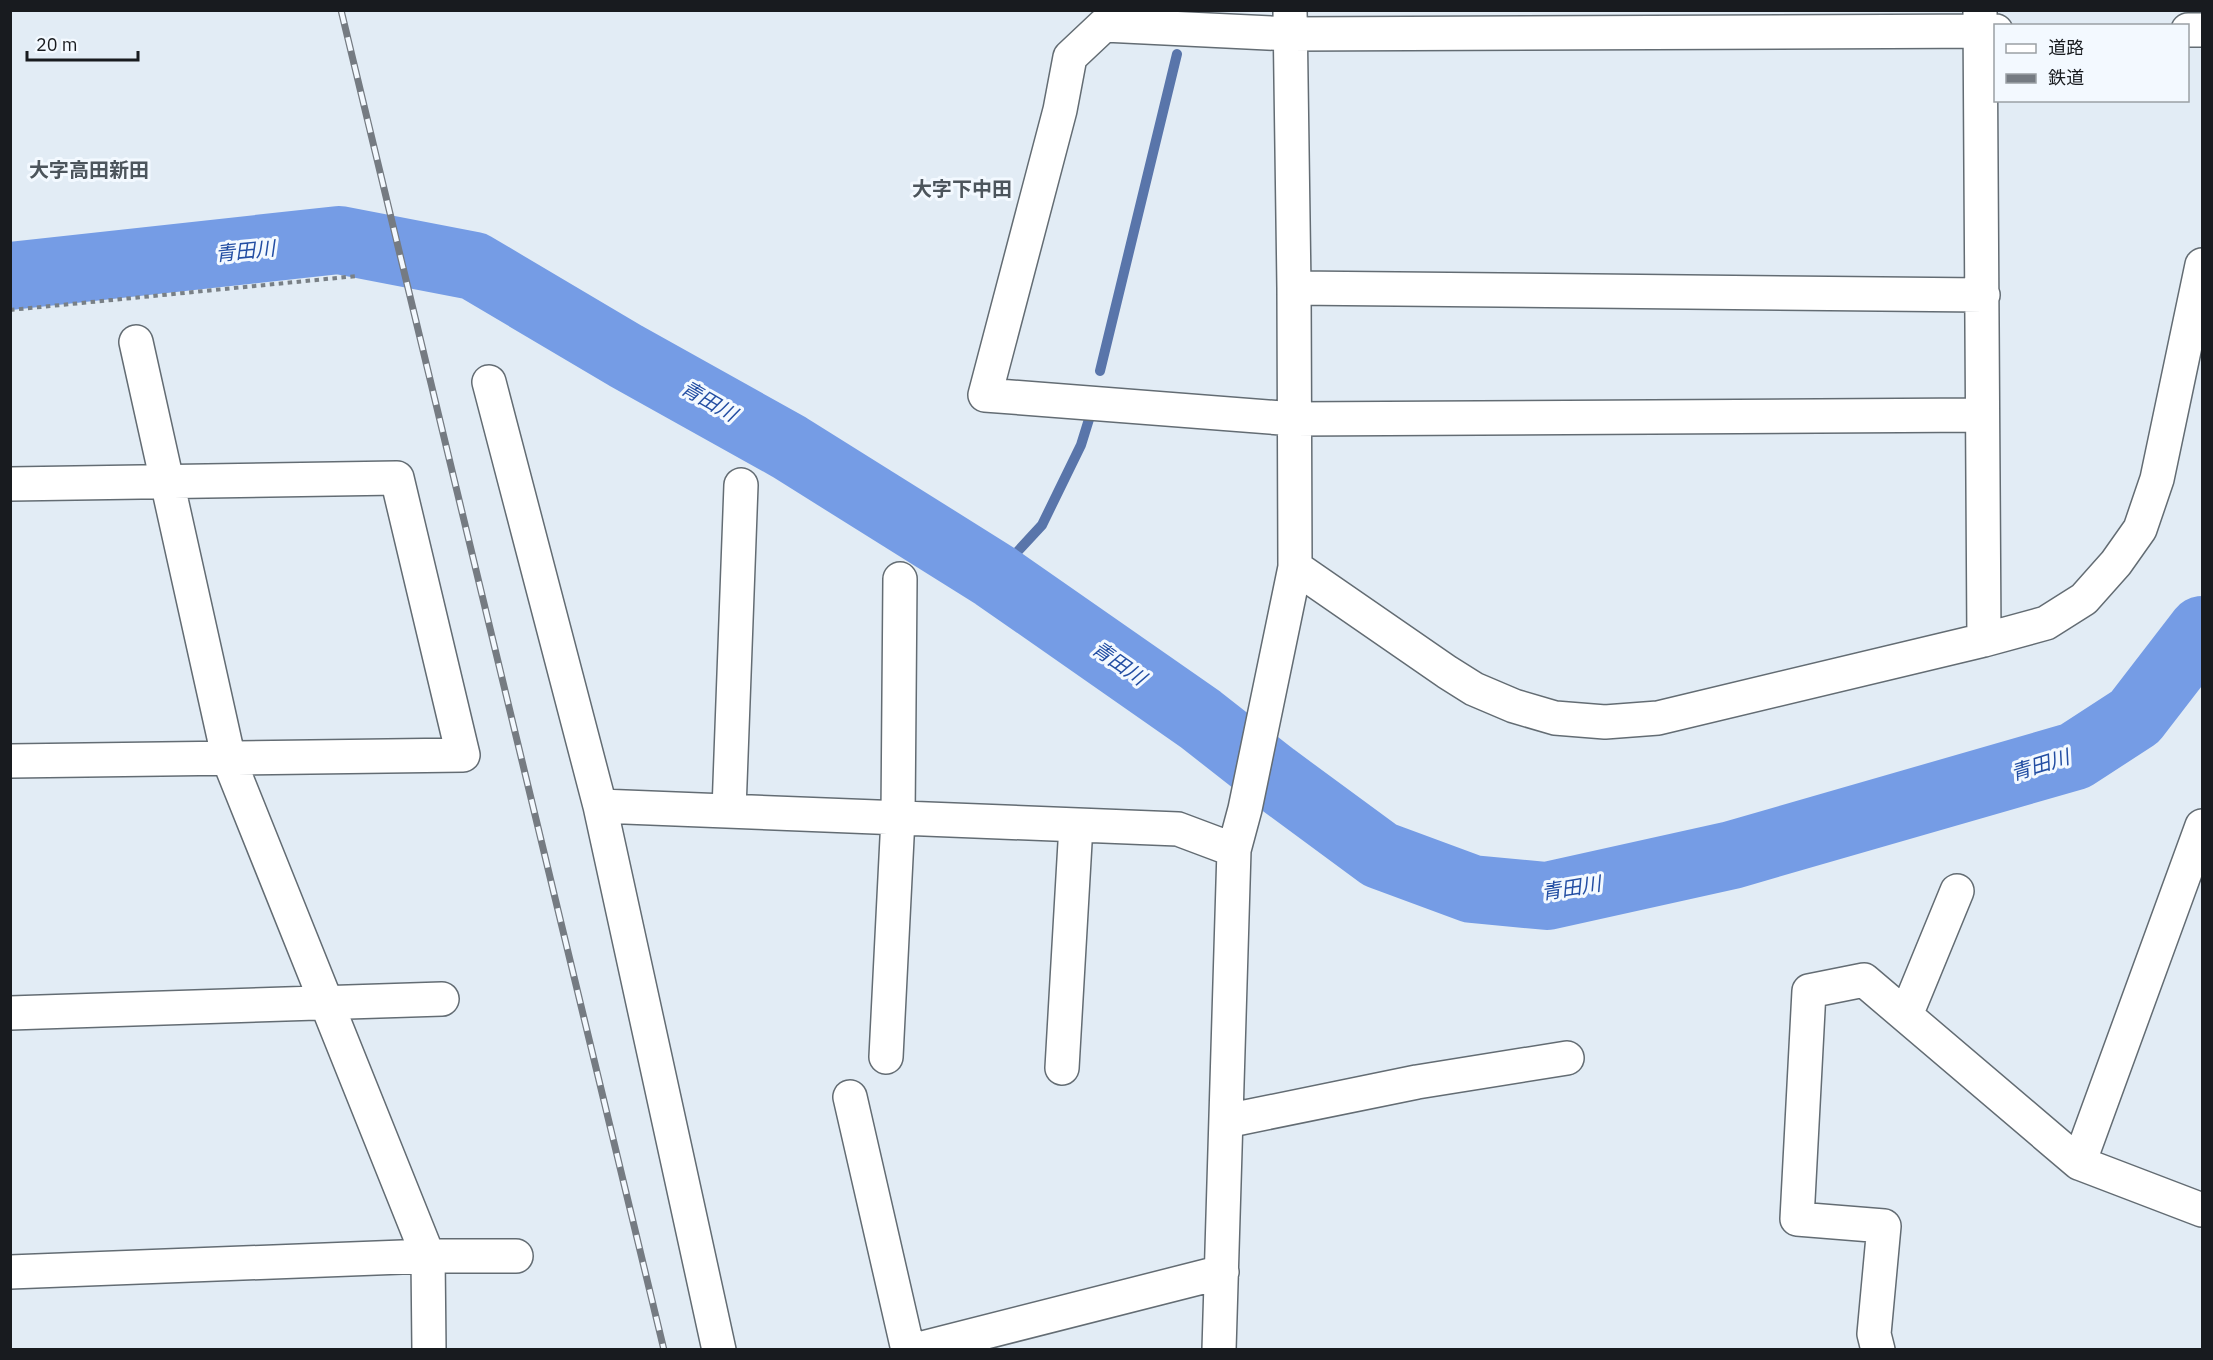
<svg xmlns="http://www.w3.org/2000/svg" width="2213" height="1360" viewBox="0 0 2213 1360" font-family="'IBM Plex Sans','Noto Sans JP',sans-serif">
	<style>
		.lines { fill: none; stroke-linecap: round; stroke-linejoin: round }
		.stream { stroke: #5975aa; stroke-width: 10 }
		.river { stroke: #759ce5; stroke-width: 68 }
		.minor-casing { stroke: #636c73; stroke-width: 36 }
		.path { stroke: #798086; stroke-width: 4; stroke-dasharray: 4.5 4.5; stroke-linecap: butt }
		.minor { stroke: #fff; stroke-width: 33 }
		.rail-casing { stroke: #757b82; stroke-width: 7 }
		.rail { stroke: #f3f9ff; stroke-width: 4.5; stroke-dasharray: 14; stroke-linecap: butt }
		.labels { text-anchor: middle; stroke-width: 6; stroke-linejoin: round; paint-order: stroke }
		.neighbourhood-label { font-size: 20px; font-weight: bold; fill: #4c555c; stroke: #f3f9ff }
		.water-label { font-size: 20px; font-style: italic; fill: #234ea3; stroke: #f3f9ff }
	</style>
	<rect width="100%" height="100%" fill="#e2ecf5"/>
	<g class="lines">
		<path class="stream" d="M1100,371L1177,54
			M995,576L1042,525L1081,445L1090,416"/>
		<path class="river" d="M10,276L339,240L474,266L626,356L789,447L995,576L1200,719L1274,777L1380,855L1472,889L1547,896L1732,855L2075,756L2135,717L2202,630"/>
		<defs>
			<path id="minor" d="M1980,10L1984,640
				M2188,30H2202
				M1294,288L1983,295
				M136,342L229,760L428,1256L429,1350
				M489,382L600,806L719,1350
				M1981,415L1294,419L985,395L1060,110L1070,57L1104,25L1290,34L1996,31
				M10,484L397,478L463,755L10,761
				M1295,567L1447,672L1474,689L1514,706L1555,718L1605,722L1658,718L1984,640L2046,623L2084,599L2116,563L2140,529L2157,479L2202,265
				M600,806L1178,829L1234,850
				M729,810L741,485
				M2202,826L2079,1163L2202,1210
				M10,1013L442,999
				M1906,1015L1957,891
				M886,1057L898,818L900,579
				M1062,1068L1076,825
				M850,1097L908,1350
				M1226,1121L1417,1082L1567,1058
				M10,1272L428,1256H516
				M915,1350L1222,1272
				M1219,1350L1234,850L1245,809L1295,567L1294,288L1290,10
				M1878,1350L1874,1334L1884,1226L1797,1219L1809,991L1864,980L2079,1163"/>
		</defs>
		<use href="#minor" class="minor-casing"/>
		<path class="path" d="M10,310L357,276"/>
		<use href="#minor" class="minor"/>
		<defs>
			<path id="rail" d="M341,10L664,1350"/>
		</defs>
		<use href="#rail" class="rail-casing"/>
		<use href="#rail" class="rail"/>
	</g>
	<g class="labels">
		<g class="neighbourhood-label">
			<text x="89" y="177">大字高田新田</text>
			<text x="962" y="196">大字下中田</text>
		</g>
		<g class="water-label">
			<text transform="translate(245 251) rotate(-6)" y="7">青田川</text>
			<text transform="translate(709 401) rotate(30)" y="7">青田川</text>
			<text transform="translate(1119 663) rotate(35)" y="7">青田川</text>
			<text transform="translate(2040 765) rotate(-17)" y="7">青田川</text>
			<text transform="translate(1571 888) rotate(-9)" y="7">青田川</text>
		</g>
	</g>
	<rect width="2213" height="1360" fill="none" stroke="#181b1f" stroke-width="24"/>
	<rect x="1994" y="24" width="195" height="78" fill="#f3f9ff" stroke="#9ba0a5" stroke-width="1.5"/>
	<rect x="2006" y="44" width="30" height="9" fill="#ffffff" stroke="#9ba0a5" stroke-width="1.5"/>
	<text x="2048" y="54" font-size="18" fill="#181b1f">道路</text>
	<rect x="2006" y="74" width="30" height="9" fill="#757b82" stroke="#9ba0a5" stroke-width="1.5"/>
	<text x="2048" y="84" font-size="18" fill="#181b1f">鉄道</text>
	<path d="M27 51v9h111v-9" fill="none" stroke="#181b1f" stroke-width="3"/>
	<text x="36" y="51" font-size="18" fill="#181b1f" stroke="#f3f9ff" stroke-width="4.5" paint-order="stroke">20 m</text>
</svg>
